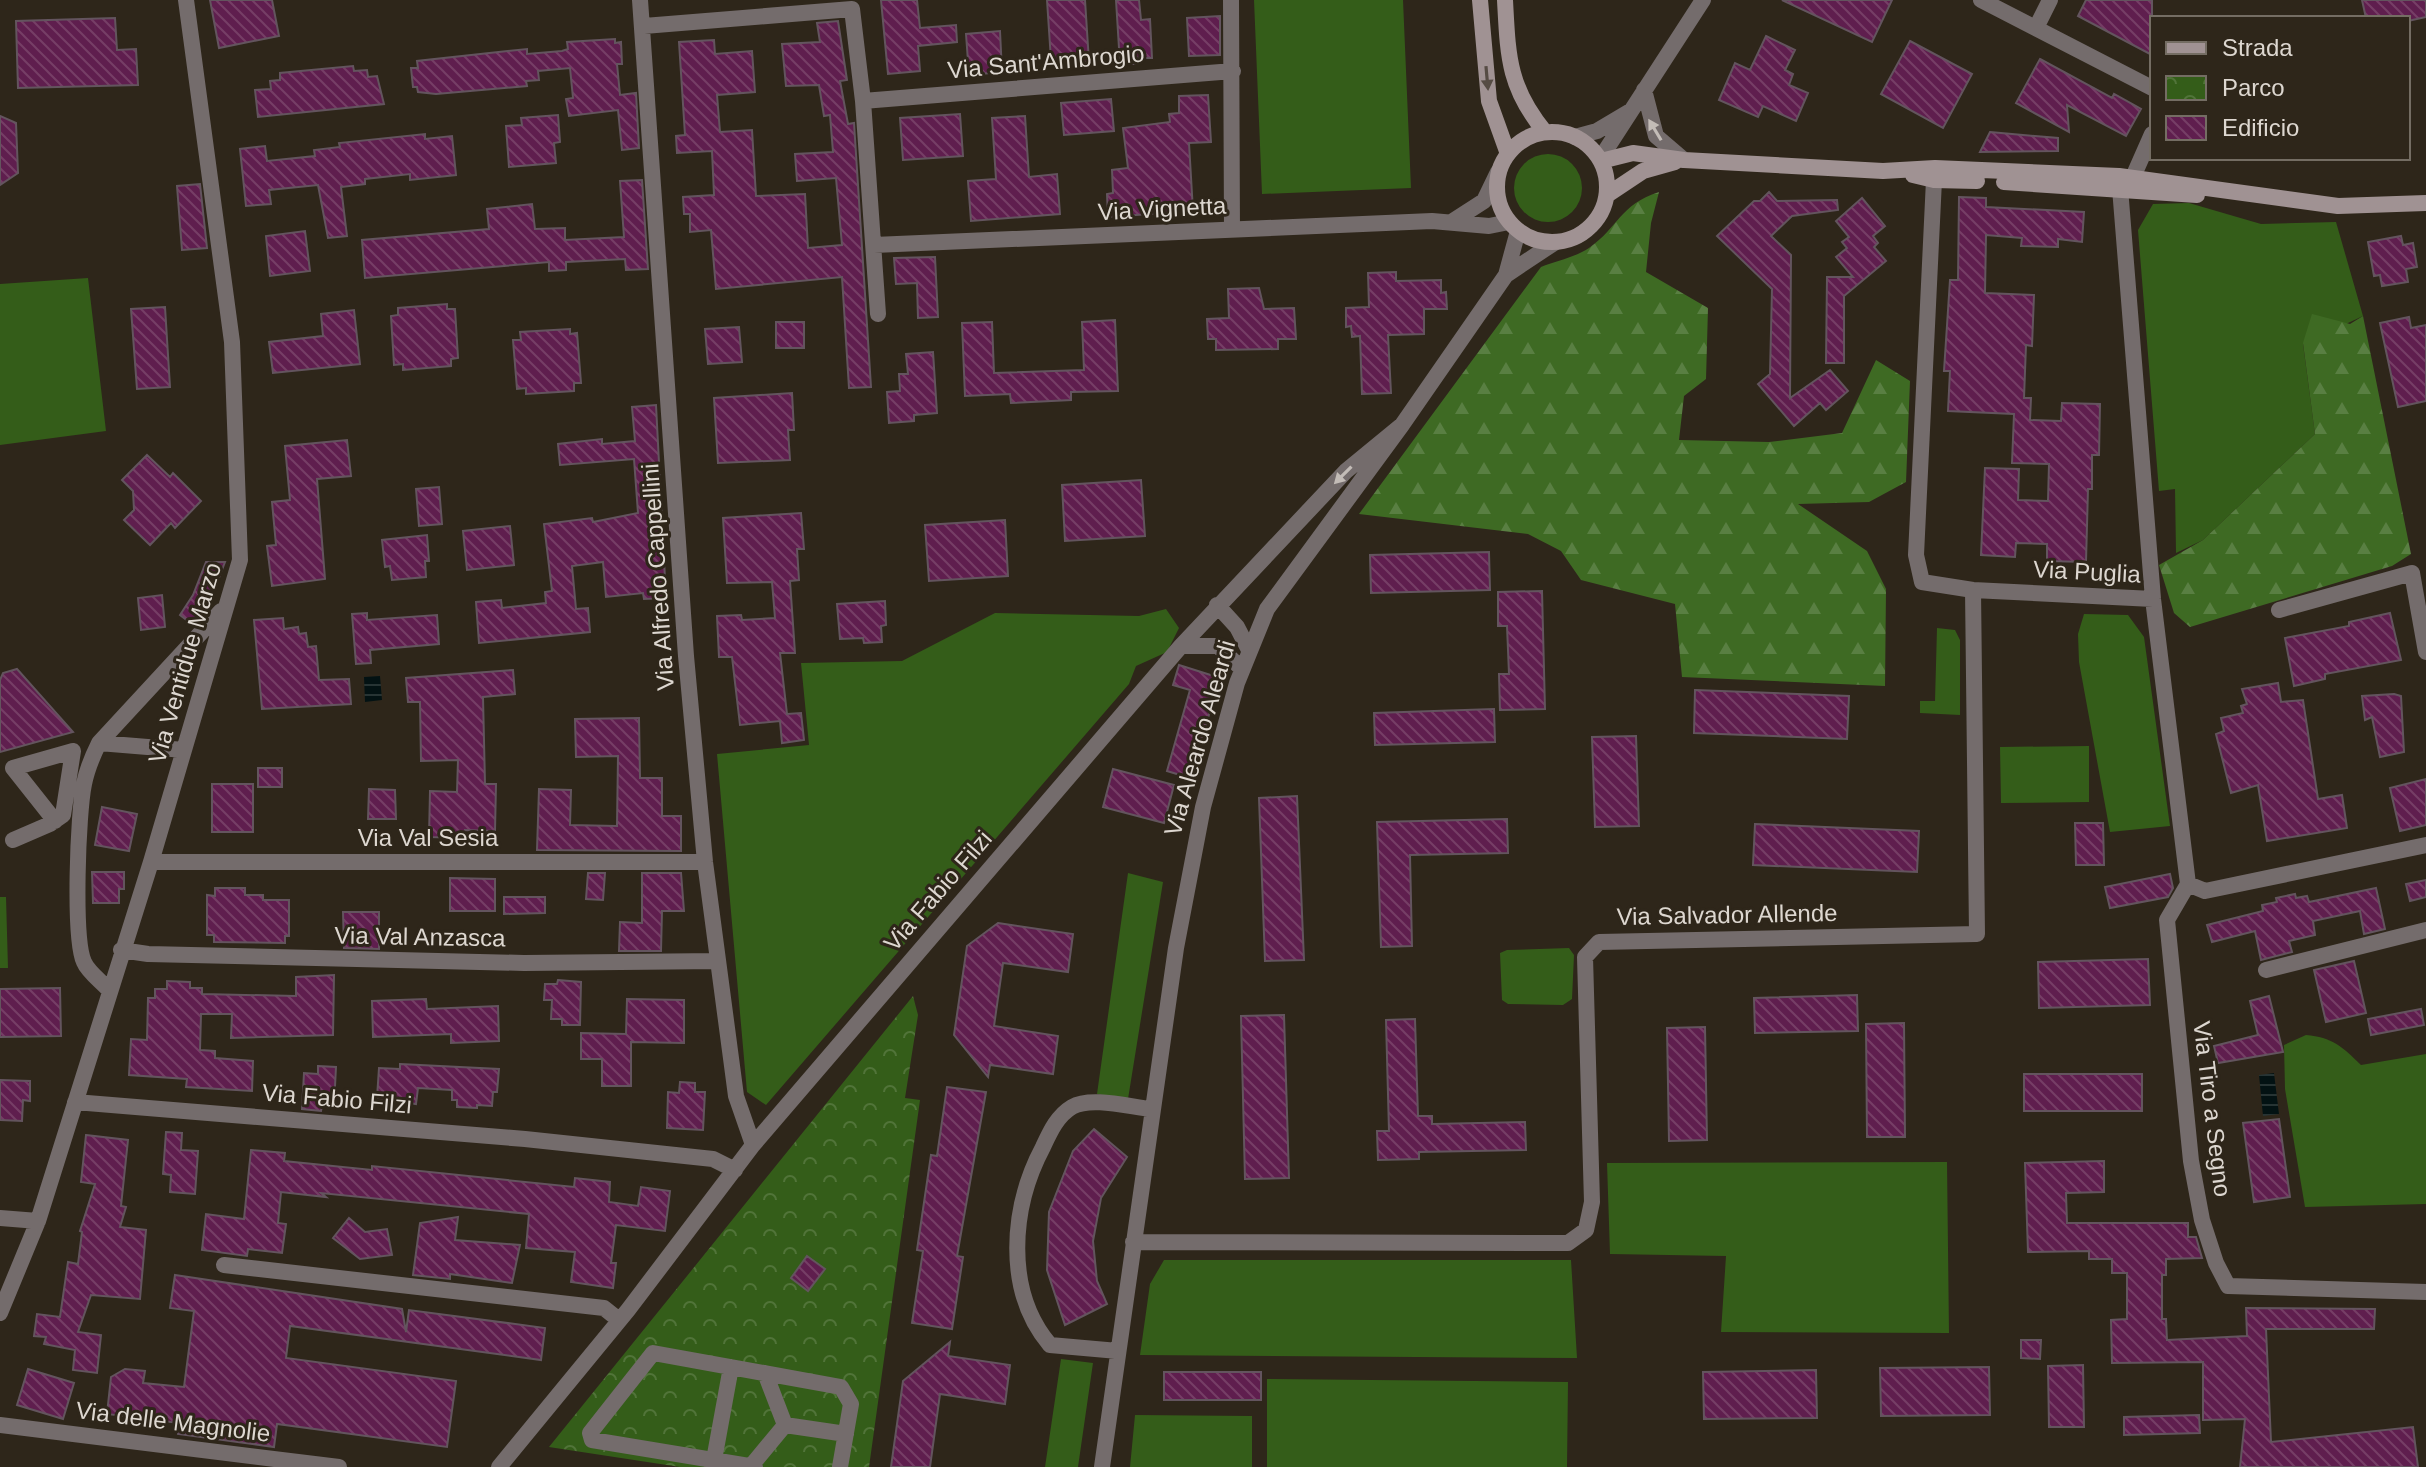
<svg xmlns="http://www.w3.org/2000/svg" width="2426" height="1467" viewBox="0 0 2426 1467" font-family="Helvetica,sans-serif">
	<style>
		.grass { fill: #345d19 }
		.forest { fill: url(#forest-firs) }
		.park { fill: url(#park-crowns) }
		.water { fill: url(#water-rules) }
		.building { fill: url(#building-back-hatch); stroke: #63545e; stroke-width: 2 }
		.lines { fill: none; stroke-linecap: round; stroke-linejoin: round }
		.street { stroke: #746c6c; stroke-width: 16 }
		.secondary { stroke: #a09293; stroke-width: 16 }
		.oneway { fill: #564c44 }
		.oneway2 { fill: #c3bcb7 }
		.labels { text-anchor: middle; stroke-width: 6; stroke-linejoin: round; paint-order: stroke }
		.street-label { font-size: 24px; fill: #ddd7d0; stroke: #2e261a }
	</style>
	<defs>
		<pattern id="forest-firs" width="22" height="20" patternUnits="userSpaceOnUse" patternTransform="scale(2)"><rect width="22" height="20" fill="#3e6a23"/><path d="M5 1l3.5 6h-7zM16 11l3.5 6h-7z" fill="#597f42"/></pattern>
		<pattern id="park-crowns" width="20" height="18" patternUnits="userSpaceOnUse" patternTransform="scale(2)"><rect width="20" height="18" fill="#345d19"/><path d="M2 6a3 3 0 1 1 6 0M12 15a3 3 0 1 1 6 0" fill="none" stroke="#517439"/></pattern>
		<pattern id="water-rules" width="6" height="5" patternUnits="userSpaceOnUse" patternTransform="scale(2)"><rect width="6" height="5" fill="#031213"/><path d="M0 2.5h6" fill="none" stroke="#273434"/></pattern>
		<pattern id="building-back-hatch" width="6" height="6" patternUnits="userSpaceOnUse" patternTransform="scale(2)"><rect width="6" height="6" fill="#5f1e4e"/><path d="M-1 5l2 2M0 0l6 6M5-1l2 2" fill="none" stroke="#763e66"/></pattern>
	</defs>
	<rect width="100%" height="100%" fill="#2e261a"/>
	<path class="grass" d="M1254,0H1403L1411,188L1262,194Z
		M1514 188a34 34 0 1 1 68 0a34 34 0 1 1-68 0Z
		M2189,203L2261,224L2336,222L2363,316L2303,344L2315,434L2203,540L2176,553L2175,489L2159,491L2138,230L2153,204Z
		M88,278L106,431L0,445V284Z
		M1166,609L1179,628L1167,652L1136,666L1129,684L766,1105L747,1092L717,754L809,745L801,663L902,661L995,613L1139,616Z
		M2084,614L2128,615L2144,637L2170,826L2110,832L2079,662L2078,634Z
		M1937,628L1955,630L1960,640V715L1920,713V701H1935Z
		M2089,746V802L2001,803L2000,747Z
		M1128,873L1163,882L1128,1099L1097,1094Z
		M0,897H6L8,968H0Z
		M1569,948L1574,955L1572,999L1563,1005L1508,1004L1502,1000L1500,953L1507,950Z
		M2306,1035C2332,1037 2343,1047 2361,1065L2426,1054V1204L2305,1207L2285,1089L2284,1045Z
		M1947,1162L1949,1333L1721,1332L1726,1256L1610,1254L1607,1163Z
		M1164,1260H1571L1577,1358L1140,1355L1150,1284Z
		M1061,1359L1093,1363L1078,1467H1045Z
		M1267,1379L1568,1382L1567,1467H1267Z
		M1135,1415L1252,1416V1467H1130Z"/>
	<path class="forest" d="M1659,192L1651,223L1646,272L1708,308L1706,379L1684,396L1679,440L1769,442L1842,433L1876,360L1910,381L1906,482L1869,502L1798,504L1867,551L1886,589L1885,686L1682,677L1675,604L1581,580L1561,551L1528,534L1359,514L1541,267C1556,261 1576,257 1589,248C1619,227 1619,205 1659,192Z
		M2312,314L2350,324L2363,316L2411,554L2392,566L2190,627L2174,613L2159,565L2203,540L2315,434L2303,343Z"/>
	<path class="park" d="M913,996L918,1015L905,1098L920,1100L869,1467H680L549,1447Z"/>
	<path class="water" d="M380,676L382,700L365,702L364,677Z
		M2274,1073L2279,1114L2263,1116L2259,1075Z"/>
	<path class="building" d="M210,0H272L279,36L219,48Z
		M881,0H917L920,28L956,25L957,42L918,46L920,71L888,74Z
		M1047,0H1085L1089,62L1051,60Z
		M1116,0H1139L1141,20L1150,19L1152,58H1138V64H1120Z
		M1782,0H1892L1872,42Z
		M2086,0H2152V55L2078,16Z
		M2362,0H2426V17L2408,21V18H2366Z
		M1220,16V55L1189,56L1187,18Z
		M115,18L117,50L136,49L138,85L18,88L16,21Z
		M838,21L847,80L840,81L848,124L854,123L871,387L849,388L842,277L716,289L711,230L690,232V214H684L683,197L714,195L712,151L677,153L676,136L685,135L679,42L714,40L715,54L752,51L755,92L717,95L720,132L752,130L756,196L805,194L808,248L842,245L836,178L797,181L795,154L833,152L830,115L824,116L819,85L786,86L782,44L820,42L817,23Z
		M1000,31L1002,72L969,75L966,34Z
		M1766,36L1795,50L1785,70L1793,74L1789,85L1808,93L1796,121L1763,106L1758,117L1719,100L1735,63L1750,70Z
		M615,39V43L621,42L622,64H617L620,95L636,93L639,148L622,150L618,110L569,116L566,99L573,98L570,68L538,71L539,80L526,81L527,86L436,94L418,92L417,87H413L411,68H418L417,61L527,49V54L562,51L568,49L567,42Z
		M1910,41L1972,74L1943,128L1881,94Z
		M2040,59L2112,98L2114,94L2141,109L2126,136L2067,105L2069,132L2016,103Z
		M353,66L354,71L367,70L368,77L377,76L384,104L258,117L255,90L271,89L270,81L280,80V73Z
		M1208,95L1211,142L1189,143L1193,211L1108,217L1107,194L1113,193L1112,170L1128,168L1123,128L1170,122L1169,114L1179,113V96Z
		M1111,99L1114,131L1064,135L1061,103Z
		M960,114L963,156L903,160L900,118Z
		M558,115L560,142L554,143L556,163L509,167L506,126L522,125L521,118Z
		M0,116L16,123L18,173L0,185Z
		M1025,116L1029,177L1057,174L1060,214L971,221L968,181L996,179L992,118Z
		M1990,132L2058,138V151L1980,152Z
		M425,134V139L452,136L456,175L410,180V174L365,179V184L341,187L347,236L328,238L318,185L269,190L271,204L246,206L240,149L265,146L267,161L315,156L314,150L340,147L339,143Z
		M642,180L648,269L626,270L625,259L566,262V270L549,271V262L365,278L362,240L489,229L487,209L532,204L535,229L565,228V240L624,237L620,181Z
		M200,184L207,248L182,250L177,186Z
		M1769,192L1777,201L1837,200L1838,210L1792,216L1771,236L1791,255L1790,398L1830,370L1848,391L1826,410L1820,403L1794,426L1758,384L1770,374L1772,289L1717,236L1754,201H1760Z
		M1959,197L1986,198V207L2084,212L2082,242L2058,239V247L2021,246L2022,238L1986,235L1985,293L2034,295L2032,346L2026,345L2024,398H2031L2030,420L2061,421L2062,403L2100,404L2099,455H2092V489H2088L2086,562L2047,561V544L2016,543L2015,557L1981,555L1985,468L2019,469L2018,500L2048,501L2049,464L2012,463L2014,414L1948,411L1950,371H1944L1950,280H1958Z
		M1862,198L1885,226L1873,236L1878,243L1874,247L1886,261L1844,296V363H1826L1827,277H1853L1836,257L1847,248L1842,242L1849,237L1836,221Z
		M305,231L310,271L270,276L266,236Z
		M2401,236L2403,245L2413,243L2417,267L2406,269L2408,282L2382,286L2380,275L2374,276L2368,242Z
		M935,257L938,317L918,318L917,283L896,284L894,258Z
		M1396,272V281L1441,280V293L1446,292L1447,309H1424V334L1388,335L1391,393L1362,394L1360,336L1352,337L1351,326L1346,327V308L1369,307L1368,273Z
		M1259,288L1264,309L1294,308L1296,339H1278V349L1216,350V339H1208L1207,319L1229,318L1228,289Z
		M447,304V309H455L458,358L451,359V366L403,370V364L394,365L391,316L398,315V308Z
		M165,307L170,387L137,389L131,309Z
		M354,310L360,364L273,373L269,342L323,336L321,314Z
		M2409,317L2411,328L2426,325V401L2398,407L2380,323Z
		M1115,320L1118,391L1071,392V400L1011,403L1010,394L965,396L962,323L992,322L994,373L1084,370L1082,322Z
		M776,322H804V348H776Z
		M739,327L742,362L708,364L705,329Z
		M570,329V334L577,333L581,383H574V391L526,394V388L517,389L513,340H521L520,332Z
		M933,352L937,413L914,415V421L889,423L887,392L900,391L899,374H908L906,354Z
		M792,393L794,430H788L790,460L718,463L714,398Z
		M656,405L666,598L644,599L643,593L606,597L603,562L572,566L576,609L588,608L590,632L479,643L476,602L501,600L502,608L546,603L545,592L552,591L544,524L592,518L593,522L638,513L634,459L560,465L558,444L602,439V444L635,441L632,407Z
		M347,440L351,476L317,479L325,579L272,586L267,546L276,545L272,502L290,500L285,446Z
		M147,455L170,477L173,473L201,501L175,528L171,523L150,545L124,520L134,510L133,491L122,480Z
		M1141,480L1145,536L1065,541L1062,485Z
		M439,487L442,524L419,526L416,489Z
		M801,513L804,549H797L799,580L790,581L795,653H780L787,714L801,713L804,740L782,743L780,721L740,725L732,657H719L717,616L741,615L742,620L775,618L772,582L727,583L723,518Z
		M1005,520L1008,576L929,581L925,525Z
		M510,526L514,565L467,570L463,531Z
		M427,535L429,561H425L426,577L392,580L390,566L385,567L382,540Z
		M1489,552L1490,590L1371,593L1370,555Z
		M206,562H225L210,601L193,625L180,615L193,595Z
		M1542,591L1545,709L1500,710L1499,674H1509L1507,626H1498V592Z
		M162,595L165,627L141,630L138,598Z
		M885,601L886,625L881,626L882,642L864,643L863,638L840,639L837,604Z
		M367,613V620L437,615L439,644L370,650L371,663L356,664L352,614Z
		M2390,613L2401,660L2325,674V679L2294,686L2285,638L2349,626V622Z
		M283,618L284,629L298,627L299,634L306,633L308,647L316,646L319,680L349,679L351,704L262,709L254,620Z
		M1179,665L1220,678L1190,778L1167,771L1190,690L1173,685Z
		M17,669L73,732L0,752V680L3,673Z
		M513,670L515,694L483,697L485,784H496L495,831L465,830V838L429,837L430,791L457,792L458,760L421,761L420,702H408L406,678Z
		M2278,683L2281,702L2303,700L2318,799L2342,795L2347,828L2267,841L2258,785L2231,793L2216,734L2224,731L2221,718L2243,713L2241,706L2247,704L2242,689Z
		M1695,690L1849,696L1847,739L1694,733Z
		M2394,694L2401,696L2404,752L2380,757L2372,717L2365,720L2362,696Z
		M1494,709L1495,742L1375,745L1374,713Z
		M639,718L640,778H662V816H681V851L537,850L539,789L571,790L570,825L617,826L618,756L576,757L575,719Z
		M1636,736L1639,826L1595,827L1592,737Z
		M258,768H282V787H258Z
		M1113,769L1174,785L1164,823L1103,807Z
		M2426,779V825L2400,831L2390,788Z
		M212,784H253V832H212Z
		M369,789L395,790L396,819H368Z
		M1297,796L1304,960L1265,961L1259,798Z
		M102,807L137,814L129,851L95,845Z
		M1507,819L1508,853L1410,855L1412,946L1381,947L1377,822Z
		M2075,823H2103L2104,865H2076Z
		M1755,824L1919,831L1917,872L1753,865Z
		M92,872H124V889H119V903H93Z
		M588,873H605L603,900L586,899Z
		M642,873H681L684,911H662L661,951H619L620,922L642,923Z
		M2170,874L2173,888L2168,897L2110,908L2105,887Z
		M450,878L495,879V911H450Z
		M2426,880V897L2410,901L2406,884Z
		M215,888H245V895H263V900H289V936H285V943L214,942V935H207V895L215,896Z
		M2376,888L2385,929L2364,934L2360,911L2313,921L2315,935L2289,941L2292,952L2261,960L2255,931L2212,942L2207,925L2263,911L2262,905L2277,902L2276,898L2295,894L2296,898L2307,896L2309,902Z
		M504,897H545V913L504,914Z
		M343,912H379V949L344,948Z
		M998,923L1073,934L1068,972L1003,963L994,1026L1058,1036L1053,1074L990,1065L988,1077L954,1035L967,946Z
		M2148,959L2150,1005L2039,1008L2038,962Z
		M2354,961L2366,1013L2326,1022L2314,970Z
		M334,975L333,1035L231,1038L232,1014H201L200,1050L215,1051V1058L253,1061L252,1091L186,1087L187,1079L129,1075L131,1039L147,1040L148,998H155V989H167V981L190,982V988H202V994L296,996V977Z
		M558,980L581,982L580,1025H562V1019H551L552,1000H544L545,984H557Z
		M60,988L61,1036L0,1037V989Z
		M1857,995L1858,1031L1755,1033L1754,998Z
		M2269,996L2283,1052L2218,1063L2214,1046L2258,1035L2250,1001Z
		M426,999L427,1009L498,1006L499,1041L451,1043V1034L373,1037L372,1001Z
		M627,999L684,1000V1043L631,1042V1086H602V1059H581V1033L626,1034Z
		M2421,1009L2424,1025L2371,1035L2368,1019Z
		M1284,1015L1289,1178L1245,1179L1241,1016Z
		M1415,1019L1418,1116H1432V1124L1525,1122L1526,1150L1419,1152V1159L1378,1160L1377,1131H1389L1386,1020Z
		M1904,1023L1905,1137H1867L1866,1024Z
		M1705,1027L1707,1140L1669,1141L1667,1028Z
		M400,1064L499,1069L497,1092H493L492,1106L477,1105V1108L457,1107V1100H452V1090L418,1088L416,1104L377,1098L379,1068L400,1069Z
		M318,1066L336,1067L334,1106L322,1105L321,1111L302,1109L304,1073L318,1074Z
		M2024,1074H2142V1111H2024Z
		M0,1080L30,1081V1101L23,1100L22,1121L0,1120Z
		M680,1082L695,1083V1092H705L703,1130L667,1128L668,1092L679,1093Z
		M947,1087L986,1092L957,1256L963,1257L952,1329L912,1323L923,1251L917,1250L931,1155L937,1156Z
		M2279,1119L2290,1197L2254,1202L2243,1123Z
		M1094,1129L1127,1157L1101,1198L1093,1241L1097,1281L1107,1304L1065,1325L1047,1270L1049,1212L1073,1151Z
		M166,1132L182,1133L181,1150L198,1151L195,1194L170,1192L171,1175L163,1174Z
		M86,1135L128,1140L121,1206L126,1207L120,1227L146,1230L140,1299L91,1295L78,1332L101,1335L97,1373L73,1370L75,1350L44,1344L46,1337L34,1336L37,1314L60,1317L68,1262L78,1264L82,1232L80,1231L95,1184L81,1182Z
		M251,1150L285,1153L284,1161L372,1170V1166L574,1187L575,1178L610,1182L609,1202L638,1206L641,1187L670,1191L665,1231L616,1225L611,1263H616L613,1288L571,1282L575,1252L526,1248L529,1214L321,1193L326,1197L281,1192L278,1223L286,1224L282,1253L248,1249L247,1256L202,1250L206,1214L244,1219Z
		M2104,1161V1192L2066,1193L2067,1223H2188V1237H2196L2202,1258L2166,1259V1275H2162V1319H2166L2167,1340L2247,1336L2246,1308L2375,1309L2374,1329H2266L2271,1442L2413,1427L2418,1467H2240L2245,1419L2203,1420V1362L2112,1363L2111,1320L2127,1319V1273H2112V1259H2089V1251L2028,1252L2025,1163Z
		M458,1217L455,1240L520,1245L512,1283L450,1274V1279L413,1275L420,1223Z
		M349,1218L365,1232L387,1229L392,1255L360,1259L333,1238Z
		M807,1256L825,1269L808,1291L791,1278Z
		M175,1275L402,1309L406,1332L409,1310L545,1328L541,1360L290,1326L286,1358L456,1381L447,1447L277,1424L274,1447L178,1434L179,1423L107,1414L111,1377L125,1369L145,1371L143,1383L184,1387L194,1311L170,1308Z
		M2021,1340H2041L2040,1359L2021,1358Z
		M950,1342L948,1356L1010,1365L1005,1404L940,1394L930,1467H891L903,1381Z
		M2083,1365L2084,1427H2049L2048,1366Z
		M1989,1367L1990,1415L1881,1416L1880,1368Z
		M28,1369L74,1383L63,1419L17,1405Z
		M1816,1370L1817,1418L1704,1419L1703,1372Z
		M1164,1372H1261V1400H1164Z
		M2199,1415L2200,1433L2124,1435V1417Z"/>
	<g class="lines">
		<path class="street" d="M640,0L686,656L705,862L736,1096L753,1145
			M1231,0L1232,230
			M1981,0L2152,88
			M644,26L852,9L863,101L878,314
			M2036,28L2050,0
			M1644,90L1656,136L1684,160
			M863,101L1233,71
			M1575,137L1597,131L1629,112
			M1600,159L1703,0
			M2133,177L2152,134
			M1934,180L1916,555L1922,582L1973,590L2153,599
			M2120,188L2153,599L2188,884L2205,891L2426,845
			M1453,221L1484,201L1498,172
			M874,245L1432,221L1489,226L1509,222
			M1506,275L1554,243
			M1217,605L1237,627L1249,650
			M2279,610L2412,573L2426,652
			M1181,646H1218L1242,669
			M99,743L184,750
			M13,840L50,824L63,815L73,751L13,768L55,821
			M151,862H705
			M2188,884L2167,920L2191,1161L2202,1220L2216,1263L2228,1286L2426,1292
			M121,950L148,954L524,963L718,961
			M2266,970L2426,930
			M109,990C102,982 88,972 84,962C73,938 78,812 84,784C87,769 92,757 99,743L221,611
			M75,1102L525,1139L713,1159L735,1170
			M0,1218L38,1221
			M1133,1242L1568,1243L1586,1230L1592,1202L1585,957L1599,942L1977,934L1973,590
			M224,1265L604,1308L619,1320
			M0,1313L38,1221L151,862L240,560L232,342L186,0
			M1118,1351L1050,1345C1004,1291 1011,1207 1043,1147C1050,1132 1057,1116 1072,1107C1091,1096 1130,1107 1151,1109
			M0,1425L339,1467
			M785,1425L846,1434
			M714,1460L731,1367
			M751,1466L785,1425L765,1373
			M499,1467L628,1310L753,1145L1181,646L1346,471L1402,425
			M755,1467L592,1440L590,1433L653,1353L841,1387L851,1404L840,1467
			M1102,1467L1176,948L1203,807L1237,683L1267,609L1402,425L1506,275L1518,231"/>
		<path class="secondary" d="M1480,0L1489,101L1508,154
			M1505,0C1508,56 1508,87 1545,132
			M1497 187a55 55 0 1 1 110 0a55 55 0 1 1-110 0Z
			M1601,161L1633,153L1684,160L1883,171L1935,168L2119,176L2338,206L2426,203
			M1913,175L1934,180L1977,181
			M2004,182L2197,195
			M1607,195L1643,171L1675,162"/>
	</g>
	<defs><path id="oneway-solid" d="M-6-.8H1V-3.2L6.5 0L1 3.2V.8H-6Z" transform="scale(2)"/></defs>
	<use class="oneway" href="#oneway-solid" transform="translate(1487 78) rotate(85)"/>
	<g class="oneway2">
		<use href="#oneway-solid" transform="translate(1655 130) rotate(-121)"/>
		<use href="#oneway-solid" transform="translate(1343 475) rotate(135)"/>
	</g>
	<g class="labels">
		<g class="street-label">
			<text transform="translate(1046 62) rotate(-5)" y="8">Via Sant'Ambrogio</text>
			<text transform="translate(1162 209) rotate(-3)" y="8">Via Vignetta</text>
			<text transform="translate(2087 572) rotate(3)" y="8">Via Puglia</text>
			<text transform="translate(658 577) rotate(-94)" y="8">Via Alfredo Cappellini</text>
			<text transform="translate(185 663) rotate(-74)" y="8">Via Ventidue Marzo</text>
			<text transform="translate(1200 738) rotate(-74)" y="8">Via Aleardo Aleardi</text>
			<text x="428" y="846">Via Val Sesia</text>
			<text transform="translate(938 891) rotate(-49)" y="8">Via Fabio Filzi</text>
			<text transform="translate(1727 915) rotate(-1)" y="8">Via Salvador Allende</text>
			<text transform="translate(420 937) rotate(1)" y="8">Via Val Anzasca</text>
			<text transform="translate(337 1099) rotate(5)" y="8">Via Fabio Filzi</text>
			<text transform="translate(2212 1109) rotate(83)" y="8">Via Tiro a Segno</text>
			<text transform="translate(173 1422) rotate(7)" y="8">Via delle Magnolie</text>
		</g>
	</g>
	<rect x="2150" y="16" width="260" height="144" fill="#2e261a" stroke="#746d63" stroke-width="2"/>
	<rect x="2166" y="42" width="40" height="12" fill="#a09293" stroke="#746d63" stroke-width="2"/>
	<text x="2222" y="56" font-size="24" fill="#ddd7d0">Strada</text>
	<rect x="2166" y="76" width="40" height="24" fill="url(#park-crowns)" stroke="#746d63" stroke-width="2"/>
	<text x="2222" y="96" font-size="24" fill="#ddd7d0">Parco</text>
	<rect x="2166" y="116" width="40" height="24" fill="url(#building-back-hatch)" stroke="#746d63" stroke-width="2"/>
	<text x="2222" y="136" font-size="24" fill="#ddd7d0">Edificio</text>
</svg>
